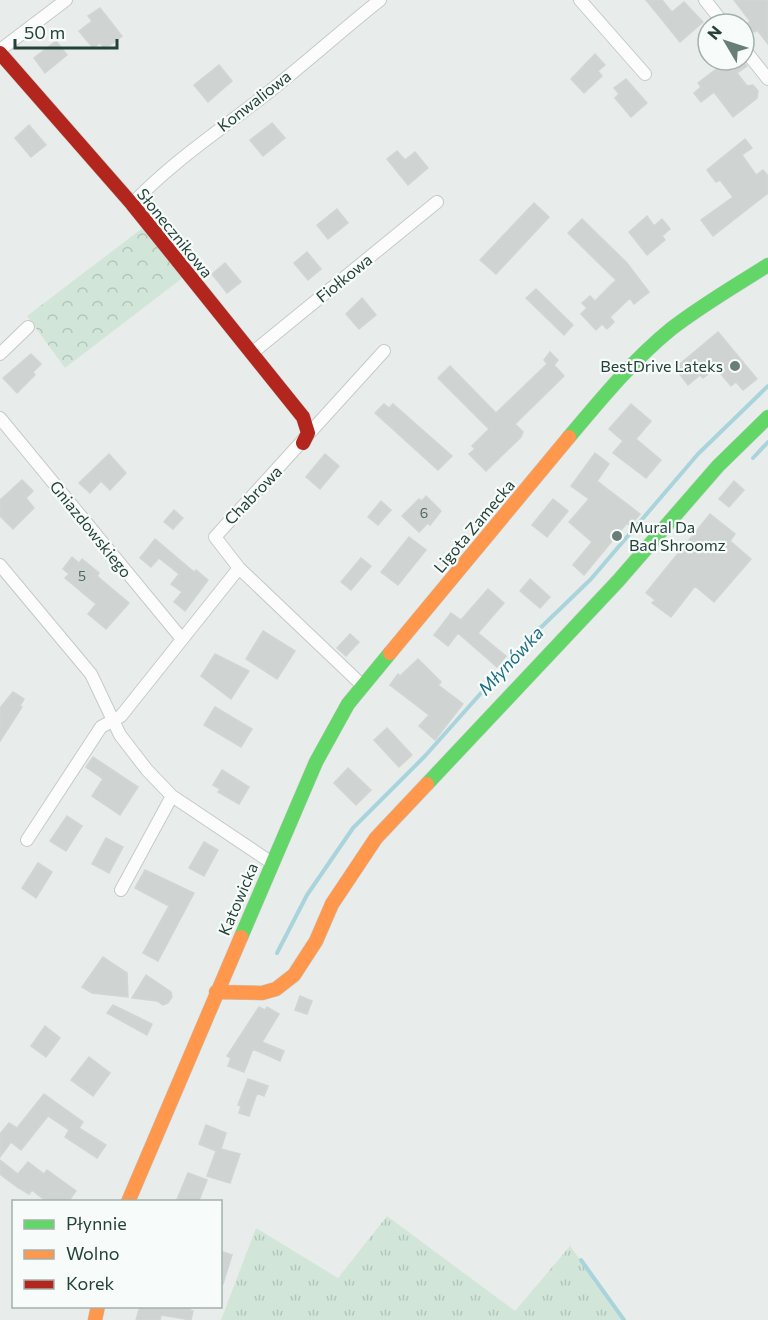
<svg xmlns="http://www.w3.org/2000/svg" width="768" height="1320" viewBox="0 0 768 1320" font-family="Commissioner,sans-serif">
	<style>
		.grass { fill: url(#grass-tufts) }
		.forest { fill: url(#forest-crowns) }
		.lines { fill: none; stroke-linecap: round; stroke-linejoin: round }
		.stream { stroke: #a9d4db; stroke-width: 4 }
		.building { fill: #cfd4d2; stroke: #d1d6d4; stroke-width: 1.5 }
		.street-casing { stroke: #c5cac8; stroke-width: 14 }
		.fast-casing { stroke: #c3cbc8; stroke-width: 15 }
		.slow-casing { stroke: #c3cbc8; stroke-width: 15 }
		.jam-casing { stroke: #c3cbc8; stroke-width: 15 }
		.street { stroke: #fcfcfc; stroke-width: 12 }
		.fast { stroke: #63d668; stroke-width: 14 }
		.slow { stroke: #ff974d; stroke-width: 14 }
		.jam { stroke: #b3261e; stroke-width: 14 }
		.poi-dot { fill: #697e78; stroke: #f7fbf9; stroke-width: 2 }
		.labels { text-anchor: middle; stroke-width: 4.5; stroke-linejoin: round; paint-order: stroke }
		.number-label { font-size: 14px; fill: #506761 }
		.street-label { font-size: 16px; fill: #24423a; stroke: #f7fbf9 }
		.poi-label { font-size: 16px; fill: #24423a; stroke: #f7fbf9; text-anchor: end }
		.water-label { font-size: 18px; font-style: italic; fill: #1c6f80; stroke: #f7fbf9 }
	</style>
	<defs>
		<pattern id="grass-tufts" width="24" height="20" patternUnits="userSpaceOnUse" patternTransform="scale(1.5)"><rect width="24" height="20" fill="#d1e6d8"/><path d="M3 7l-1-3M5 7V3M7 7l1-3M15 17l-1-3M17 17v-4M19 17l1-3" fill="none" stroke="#b3c6ba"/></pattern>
		<pattern id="forest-crowns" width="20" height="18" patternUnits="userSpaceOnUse" patternTransform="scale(1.5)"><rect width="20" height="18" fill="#d1e6d8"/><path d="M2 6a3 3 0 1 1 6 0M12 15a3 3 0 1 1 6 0" fill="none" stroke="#b3c6ba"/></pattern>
	</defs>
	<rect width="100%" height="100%" fill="#e8edeb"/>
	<path class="grass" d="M387,1216L515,1311L570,1246L624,1320H221L256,1228L338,1278Z"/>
	<path class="forest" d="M144,227L185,276L65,368L27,316Z"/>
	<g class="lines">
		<path class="stream" d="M753,458L768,442
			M277,953L307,895L353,828L425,756L530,638L591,579L698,454L768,386
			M581,1260L624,1320"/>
	</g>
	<path class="building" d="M646,0H662L672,12L684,2L703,22L680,42Z
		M734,0H768V44L757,30L755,32L750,29L748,23L750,21Z
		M100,8L122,36L105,49L100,43L93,48L79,31L92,21L88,16Z
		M56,41L67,55L45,73L34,58Z
		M595,54L605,65L598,71L602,76L584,93L571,79Z
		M737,60H742L747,66L737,73L747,86L753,85L758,91L757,98L733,117L714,92L701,102L694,93L701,87L698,83L723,64L726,68Z
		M219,65L232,81L208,102L194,85Z
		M626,79L647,103L631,117L615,98L619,94L614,88Z
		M272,123L285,138L263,156L250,140Z
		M29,125L46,145L31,157L15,138Z
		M745,139L752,148L742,155L756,175L763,170L768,176V193L713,236L701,220L733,197L720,180L716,182L707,170Z
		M397,151L405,160L415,152L428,168L408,185L387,159Z
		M534,203L549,217L496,274L480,260Z
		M337,209L348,223L328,239L317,225Z
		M647,216L654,226L662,219L670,229L662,236L665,240L647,255L629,232Z
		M582,219L627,263L649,292L634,304L630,298L610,317L614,322L607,329L602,324L596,330L581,314L587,308L582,303L590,296L595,301L616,280L568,233Z
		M307,252L321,269L308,280L294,263Z
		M225,263L241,282L227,293L212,274Z
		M536,289L573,325L564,335L526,298Z
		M362,298L376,315L359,329L346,314Z
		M718,332L757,379L743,390L736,382L731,386L716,368L703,378L700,375L688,385L675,368Z
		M550,352L558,360L554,365L564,376L515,424L523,432L521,437L486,471L469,454L475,449L472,446L489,429L438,378L450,366L496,413L547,364L544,360Z
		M31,354L41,364L33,372L35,375L17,393L3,378Z
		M384,404L389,408L393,404L452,456L438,470L375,413Z
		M631,404L651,421L636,439L661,460L646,478L613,453L623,441L609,429Z
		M595,453L609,464L597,481L640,514L630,526L627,523L584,575L573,565L592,542L569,522L589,499L571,486Z
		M109,454L126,473L110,490L101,481L90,493L79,483Z
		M325,454L339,466L320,489L306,477Z
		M22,480L33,491L26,498L34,508L13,529L0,516V500Z
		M734,481L744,490L729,507L719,499Z
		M426,496L441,511L430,525L428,523L419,532L402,516L419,499L422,501Z
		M553,499L568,511L547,537L532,525Z
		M381,501L391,510L378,525L368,517Z
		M174,510L183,518L173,529L164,522Z
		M710,514L735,534L730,541L751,559L714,602L695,586L671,617L652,603L655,600L646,593Z
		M409,537L426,550L398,585L381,572Z
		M155,539L194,572L196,570L208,580L185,611L174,602L182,592L171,584L179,574L159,558L151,567L140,558Z
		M72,557L79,563L82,559L99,573L97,576L129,603L106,629L88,614L96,604L65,578L69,574L63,569Z
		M361,558L371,566L351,590L341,582Z
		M530,579L550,597L540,608L520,591Z
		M488,589L504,603L478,633L506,656L497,667L458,633L448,646L434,635L451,613L461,620Z
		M263,631L295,651L277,679L246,659Z
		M350,634L359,642L346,656L337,648Z
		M215,654L249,671L231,699L201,676Z
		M418,659L441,682L438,685L463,704L435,740L419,726L429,715L390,685L398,674L400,676Z
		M13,692L24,699L20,706L22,707L0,741V708Z
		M215,707L252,729L241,747L204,725Z
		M387,728L412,755L399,767L374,740Z
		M93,757L138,787L120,815L92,796L103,779L86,767Z
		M348,768L371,790L356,805L334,783Z
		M222,770L249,787L239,804L218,792L220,789L213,785Z
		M67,816L82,826L66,851L50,841Z
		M106,838L123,847L109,873L92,864Z
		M204,842L218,850L204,876L189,868Z
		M38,863L52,872L36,898L22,888Z
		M145,870L194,893L158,961L143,953L169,906L135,888Z
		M103,957L127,973L128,997L92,993L82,987Z
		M146,975L171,992L172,997L168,1003L163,1005L157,1001L132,998Z
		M300,996L312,1001L307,1014L295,1010Z
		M113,1005L152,1024L147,1035L107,1013Z
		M259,1007L265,1010L267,1007L279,1014L262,1042L284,1051L280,1061L253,1049L244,1072L228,1066L231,1058L227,1056Z
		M45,1026L60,1038L46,1057L31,1046Z
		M89,1057L110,1073L93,1096L71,1080Z
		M248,1079L268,1086L264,1096L257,1093L249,1116L239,1113L241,1106L238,1105Z
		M44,1094L83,1122L79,1128L106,1145L97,1158L65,1137L69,1130L48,1116L21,1150L11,1142L0,1157V1134L9,1123L17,1128Z
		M206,1125L226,1133L221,1149L240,1154L230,1183L207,1176L216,1151L199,1144Z
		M0,1160L18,1174L28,1162L44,1174L47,1170L76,1191L68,1202H47L32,1190L29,1194L17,1187L0,1174Z
		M188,1173L207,1180L200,1198L197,1202H176Z
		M220,1251L232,1255L223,1284H220Z
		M140,1306H191L190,1310L193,1311L191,1320L161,1315L160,1320H136Z"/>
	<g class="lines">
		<defs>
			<path id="street" d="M580,0L645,74
				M705,0L724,24
				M744,49L768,79
				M0,50L66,0
				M132,204C168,166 210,137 252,105C296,72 337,34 380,0
				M252,353L437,202
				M0,354L28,327
				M0,418L182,639
				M0,565L91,674L120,735L147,770L172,796L272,863
				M363,686L239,568L215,537L384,351
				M27,840L101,727L121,716L239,568
				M121,890L172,796"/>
			<path id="fast" d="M569,437C601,399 633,360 671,329C702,305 735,286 768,265
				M427,784L618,581L718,466L768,417
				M241,937L316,762L348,704L390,653"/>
			<path id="slow" d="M390,653L569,437
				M216,992L262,993L276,989L294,975L316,941L332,904L376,838L427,784
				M128,1202L241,937
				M95,1320L98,1306"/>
			<path id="jam" d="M0,53L132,204L303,417L308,433L303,443"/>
		</defs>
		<use href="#street" class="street-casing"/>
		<use href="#fast" class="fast-casing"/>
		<use href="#slow" class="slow-casing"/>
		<use href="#jam" class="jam-casing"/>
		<use href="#street" class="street"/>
		<use href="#fast" class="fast"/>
		<use href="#slow" class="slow"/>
		<use href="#jam" class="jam"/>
	</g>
	<g class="poi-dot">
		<circle cx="735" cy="366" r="6"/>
		<circle cx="617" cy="536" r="6"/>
	</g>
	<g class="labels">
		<g class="number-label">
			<text x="424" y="518">6</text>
			<text x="82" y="581">5</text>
		</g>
		<g class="street-label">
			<text transform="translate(254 101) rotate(-38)" y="6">Konwaliowa</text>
			<text transform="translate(175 233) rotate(51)" y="6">Słonecznikowa</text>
			<text transform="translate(344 278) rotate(-39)" y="6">Fiołkowa</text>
			<text transform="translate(253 495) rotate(-46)" y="6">Chabrowa</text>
			<text transform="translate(474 526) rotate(-50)" y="6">Ligota Zamecka</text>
			<text transform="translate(91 529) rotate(51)" y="6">Gniazdowskiego</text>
			<text transform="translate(238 899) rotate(-67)" y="6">Katowicka</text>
		</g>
		<g class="poi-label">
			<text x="723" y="372">BestDrive Lateks</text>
			<text x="629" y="533" text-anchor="start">Mural Da<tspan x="629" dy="18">Bad Shroomz</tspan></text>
		</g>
		<g class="water-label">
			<text transform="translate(511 661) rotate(-47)" y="6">Młynówka</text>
		</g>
	</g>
	<rect x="12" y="1200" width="210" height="108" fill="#f7fbf9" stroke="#a3b1ad" stroke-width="1.5"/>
	<rect x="24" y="1220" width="30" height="9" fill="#63d668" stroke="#a3b1ad" stroke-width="1.5"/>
	<text x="66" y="1230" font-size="18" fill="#24423a">Płynnie</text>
	<rect x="24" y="1250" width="30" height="9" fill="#ff974d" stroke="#a3b1ad" stroke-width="1.5"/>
	<text x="66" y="1260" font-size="18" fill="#24423a">Wolno</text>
	<rect x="24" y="1280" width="30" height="9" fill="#b3261e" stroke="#a3b1ad" stroke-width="1.5"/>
	<text x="66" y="1290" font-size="18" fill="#24423a">Korek</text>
	<g transform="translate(726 42) rotate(309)"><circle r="28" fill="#f7fbf9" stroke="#a3b1ad" stroke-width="1.5"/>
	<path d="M0-4.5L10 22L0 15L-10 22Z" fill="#697e78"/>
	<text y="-9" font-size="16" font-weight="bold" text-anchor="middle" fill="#24423a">N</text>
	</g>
	<path d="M15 39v9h102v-9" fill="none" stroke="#24423a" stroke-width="3"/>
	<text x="24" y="39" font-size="18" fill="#24423a" stroke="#f7fbf9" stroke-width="4.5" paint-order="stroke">50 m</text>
</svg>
